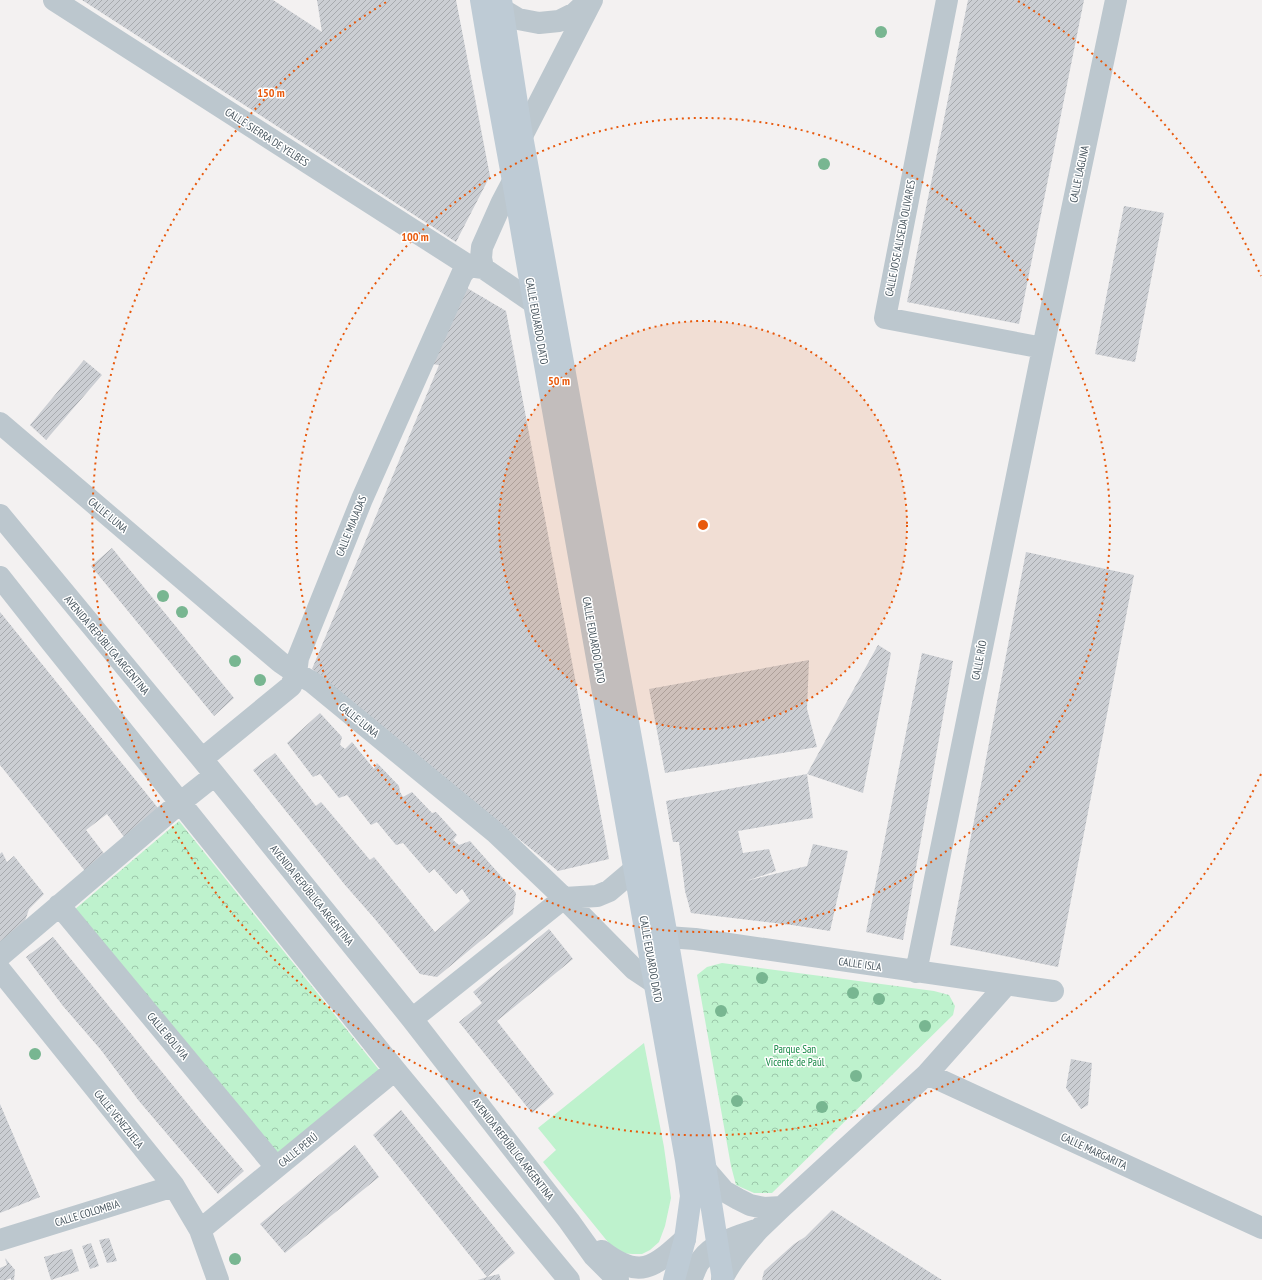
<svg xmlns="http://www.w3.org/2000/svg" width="1262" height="1280" viewBox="0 0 1262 1280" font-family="'PT Sans Narrow',sans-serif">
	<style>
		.grass { fill: #bef2cd }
		.park { fill: url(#park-crowns) }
		.building { fill: url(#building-hatch) }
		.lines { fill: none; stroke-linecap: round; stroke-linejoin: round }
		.street { stroke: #bcc7ce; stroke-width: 22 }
		.secondary { stroke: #becbd5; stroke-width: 22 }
		.tree { fill: #78b691 }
		.ring { fill: none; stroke: #e8590c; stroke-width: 2; stroke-dasharray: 2 4 }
		.labels { text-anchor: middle; stroke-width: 3; stroke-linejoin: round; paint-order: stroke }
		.street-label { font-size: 11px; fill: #48565f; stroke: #fff }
		.park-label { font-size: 11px; fill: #138642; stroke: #fff }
		.centre { fill: #e8590c; stroke: #fff; stroke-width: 2 }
		.ring-label { font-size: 12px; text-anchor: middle; font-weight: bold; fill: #e8590c; stroke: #fff; stroke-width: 3; stroke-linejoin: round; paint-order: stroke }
	</style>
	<defs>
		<pattern id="park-crowns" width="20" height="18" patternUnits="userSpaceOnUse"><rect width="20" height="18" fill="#bef2cd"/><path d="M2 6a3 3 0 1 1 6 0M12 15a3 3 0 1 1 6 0" fill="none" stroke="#9cc7aa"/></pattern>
		<pattern id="building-hatch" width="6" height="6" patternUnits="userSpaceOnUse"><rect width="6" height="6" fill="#cbced3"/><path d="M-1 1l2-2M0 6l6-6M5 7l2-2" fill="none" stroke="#a7aaae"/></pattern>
	</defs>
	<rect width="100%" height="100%" fill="#f3f1f1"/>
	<path class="grass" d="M644,1043L664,1147L671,1198L665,1226L659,1242L650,1250L642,1254H632L622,1253L612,1247L543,1162L556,1150L538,1128Z"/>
	<path class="park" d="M179,821L380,1071L278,1155L74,910Z
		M722,963L934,991L949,995L955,1006L953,1015L772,1193H754L736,1185L731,1166L697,975L707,967Z"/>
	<path class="building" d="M82,0H273L322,32L317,0H456L490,176L456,242Z
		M968,0H1084L1019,324L907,302Z
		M1124,206L1164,213L1135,362L1095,354Z
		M467,288L506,311L609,859L558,871L312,669L439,365L431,364Z
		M84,360L102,375L46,440L30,425Z
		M112,548L234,698L214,716L91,566Z
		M1026,552L1134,575L1058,967L950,945Z
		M0,612L158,808L130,845L107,814L86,830L109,860L89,876L0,765Z
		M878,645L891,653L863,793L807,774L813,818L738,831L743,853L769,849L776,871L746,881L807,866L813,844L848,851L830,931L792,925L691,913L685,891L679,842H673L666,801L807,774Z
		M922,653L953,661L903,940L866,932Z
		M809,660L807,709L817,747L665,773L649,689Z
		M320,713L342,737L340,745L345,749L352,742L374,769L377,763L399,786L400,792L403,797L412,792L432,813L436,812L457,835L453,840L459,845L470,841L516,893L513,914L437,977L420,974L374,918L345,885L253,770L275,753L316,806L321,802L370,860L374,857L435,932L470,901L462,889L456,894L434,869L429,873L403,843L396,845L377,822L371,825L347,795L339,798L320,774L313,777L287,743Z
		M2,852L7,862L14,856L44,894L29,909L22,930L0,948V854Z
		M549,929L573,959L497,1021L554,1094L532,1113L459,1022L482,1003L473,992Z
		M53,937L204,1124L244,1171L218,1194L139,1101L101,1050L63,1006L26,957Z
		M1071,1059L1092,1063L1088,1105L1081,1109L1066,1088Z
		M0,1104L40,1197L0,1213Z
		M401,1110L515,1253L487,1277L373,1135Z
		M355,1145L379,1177L285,1253L260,1224Z
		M832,1210L942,1280H762L764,1271L794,1244L805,1237Z
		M109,1238L117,1261L107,1263L99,1240Z
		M91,1243L99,1266L90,1269L82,1246Z
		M72,1249L79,1271L51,1280L44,1257Z
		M5,1258L15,1270L14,1280H11V1278L6,1280H0V1268L7,1265Z
		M499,1274L501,1280H478L487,1277Z"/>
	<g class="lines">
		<path class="street" d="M54,0L469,266L483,268
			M947,0L885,318L1043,348
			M503,10L518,19L539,23L559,21L575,13L589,0
			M522,136L592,0
			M513,181L502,202L482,247L481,258L483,268L534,303
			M0,423L280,662L296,673L312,682L496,833L564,898L412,1019
			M0,515L202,759L412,1019L569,1221L594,1256L618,1280
			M0,577L52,643L395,1070L569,1280
			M202,759L291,686L296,673L298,658L362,499L462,274L469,266
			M635,869L609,891L597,896L564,898L634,969L655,983
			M59,905L276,1167
			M667,937L695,939L1053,991
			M0,956L181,802L215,775
			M0,970L174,1186L200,1230L218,1280
			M916,972L1043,348L1116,0
			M927,1074L1262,1228
			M705,1169L724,1191L738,1199L750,1205L764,1208L782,1207
			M759,1229L782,1207L927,1074L1006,985
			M200,1230L395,1070
			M0,1240L174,1186
			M602,1251C640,1280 653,1268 685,1239
			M691,1280C694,1274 696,1265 701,1260C714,1242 739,1236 759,1229C743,1247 733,1258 722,1279"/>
		<path class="secondary" d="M481,0L492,66L513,181L534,303L686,1160L691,1196L685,1239L674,1280
			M501,0L522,136L667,937L699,1126L723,1280"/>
	</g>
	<g class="tree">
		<circle cx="881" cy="32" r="6"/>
		<circle cx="824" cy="164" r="6"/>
		<circle cx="163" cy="596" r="6"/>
		<circle cx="182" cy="612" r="6"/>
		<circle cx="235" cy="661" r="6"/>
		<circle cx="260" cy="680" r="6"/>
		<circle cx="762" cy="978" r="6"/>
		<circle cx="853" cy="993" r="6"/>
		<circle cx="879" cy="999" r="6"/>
		<circle cx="721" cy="1011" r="6"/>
		<circle cx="925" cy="1026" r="6"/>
		<circle cx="35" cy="1054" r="6"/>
		<circle cx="856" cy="1076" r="6"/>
		<circle cx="737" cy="1101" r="6"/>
		<circle cx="822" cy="1107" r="6"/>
		<circle cx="235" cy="1259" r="6"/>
	</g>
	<circle cx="703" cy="525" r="204" fill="#e8590c" fill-opacity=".12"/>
	<g class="ring">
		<circle cx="703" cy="525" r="204"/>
		<circle cx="703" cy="525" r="407"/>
		<path d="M1261 774A611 611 0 1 1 388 1M1018 1A611 611 0 0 1 1261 276"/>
	</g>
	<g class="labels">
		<g class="street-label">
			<text transform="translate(267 137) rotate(33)" y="4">CALLE SIERRA DE YELBES</text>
			<text transform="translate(1079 174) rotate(-78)" y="4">CALLE LAGUNA</text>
			<text transform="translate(900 238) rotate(-79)" y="4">CALLE JOSE ALISEDA OLIVARES</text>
			<text transform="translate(537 321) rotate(80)" y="4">CALLE EDUARDO DATO</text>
			<text transform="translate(108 515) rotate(40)" y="4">CALLE LUNA</text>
			<text transform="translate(351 526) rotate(-68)" y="4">CALLE MIAJADAS</text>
			<text transform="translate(594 640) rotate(80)" y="4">CALLE EDUARDO DATO</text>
			<text transform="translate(107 645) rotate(50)" y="4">AVENIDA REPÚBLICA ARGENTINA</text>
			<text transform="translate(979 660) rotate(-79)" y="4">CALLE RÍO</text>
			<text transform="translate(359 720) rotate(39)" y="4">CALLE LUNA</text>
			<text transform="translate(312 895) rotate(51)" y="4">AVENIDA REPÚBLICA ARGENTINA</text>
			<text transform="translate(651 959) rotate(80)" y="4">CALLE EDUARDO DATO</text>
			<text transform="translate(860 964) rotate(8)" y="4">CALLE ISLA</text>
			<text transform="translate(168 1036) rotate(50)" y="4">CALLE BOLIVIA</text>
			<text transform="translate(119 1119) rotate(51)" y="4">CALLE VENEZUELA</text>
			<text transform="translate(513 1149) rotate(52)" y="4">AVENIDA REPÚBLICA ARGENTINA</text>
			<text transform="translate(298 1150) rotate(-39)" y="4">CALLE PERÚ</text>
			<text transform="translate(1094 1151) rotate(25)" y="4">CALLE MARGARITA</text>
			<text transform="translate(87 1213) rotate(-17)" y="4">CALLE COLOMBIA</text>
		</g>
		<g class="park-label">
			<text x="795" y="1053">Parque San<tspan x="795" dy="13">Vicente de Paúl</tspan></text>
		</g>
	</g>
	<circle cx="703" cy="525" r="6" class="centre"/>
	<g class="ring-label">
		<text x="271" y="97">150 m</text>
		<text x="415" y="241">100 m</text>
		<text x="559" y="385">50 m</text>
	</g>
</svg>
